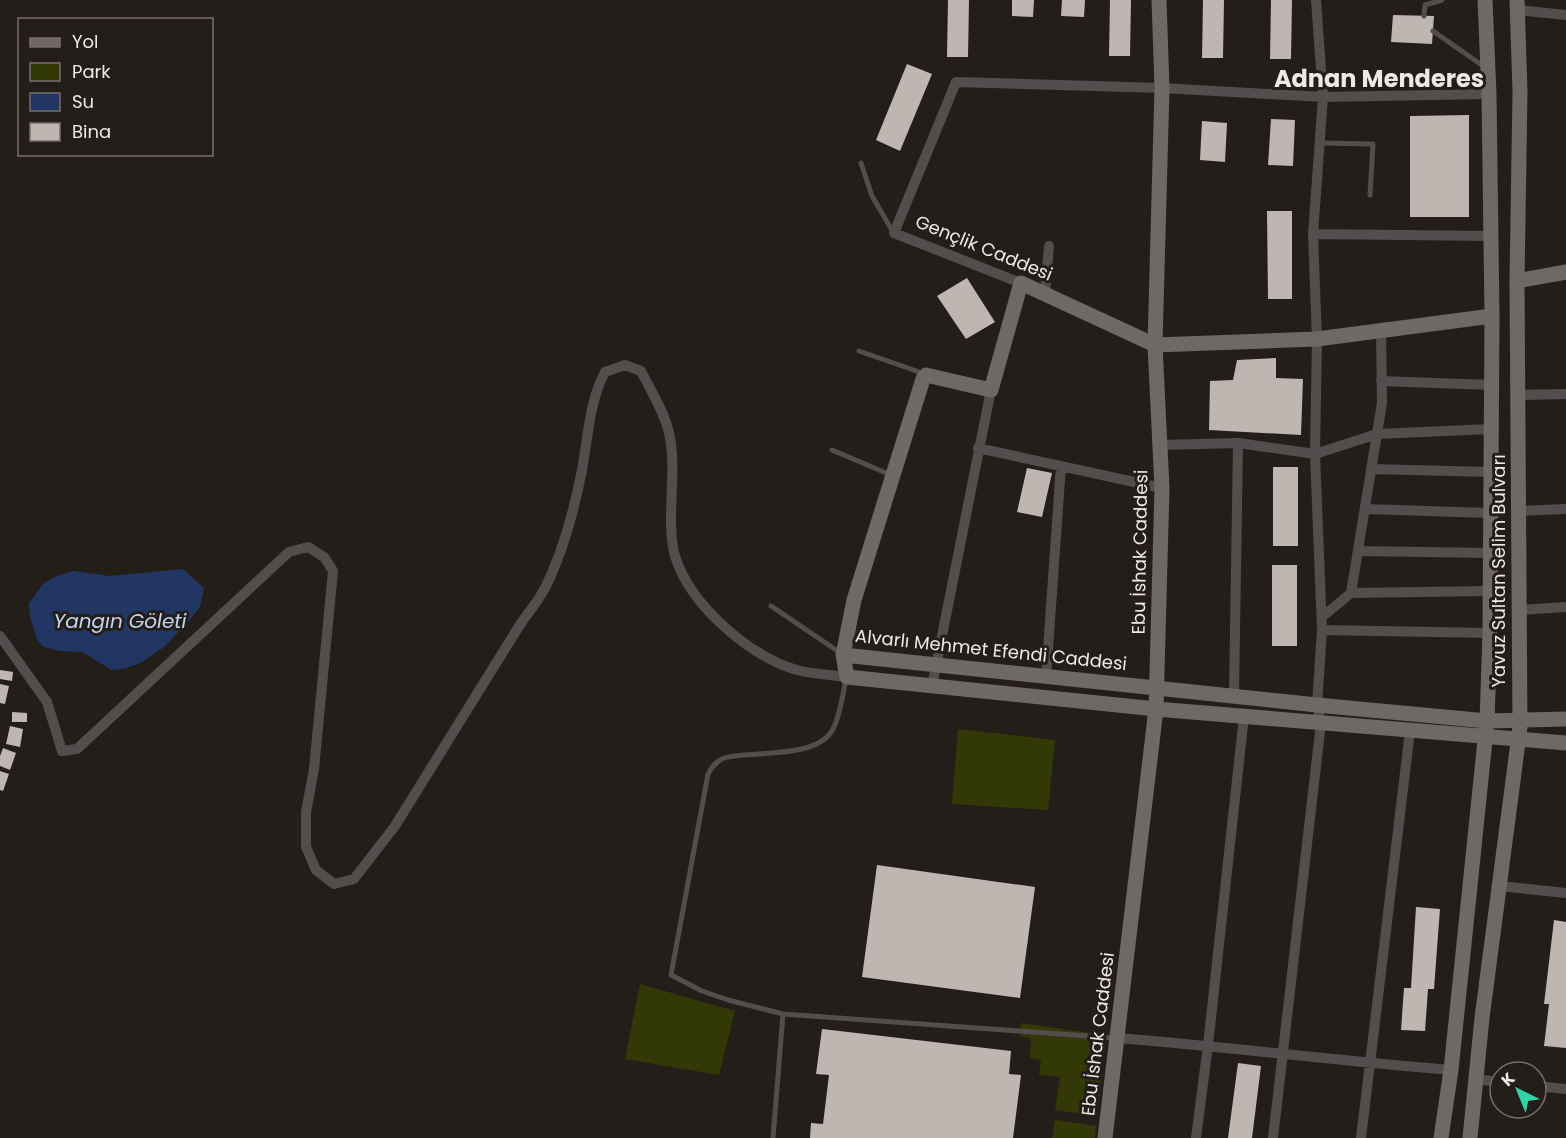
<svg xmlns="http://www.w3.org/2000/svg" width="1566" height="1138" viewBox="0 0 1566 1138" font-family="Poppins,sans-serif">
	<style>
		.green { fill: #323907 }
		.water { fill: #223664 }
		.building { fill: #bfb6b2 }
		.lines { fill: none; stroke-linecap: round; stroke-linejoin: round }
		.lane { stroke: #514e4d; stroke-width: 5 }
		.street { stroke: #514e4d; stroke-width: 10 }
		.secondary { stroke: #6e6866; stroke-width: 15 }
		.labels { text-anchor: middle; stroke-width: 6; stroke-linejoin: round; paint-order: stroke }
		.street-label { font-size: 18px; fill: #eee9e7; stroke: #241e1b }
		.water-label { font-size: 20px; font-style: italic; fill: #c3d3f1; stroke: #241e1b }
		.district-label { font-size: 24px; font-weight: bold; fill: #eee9e7; stroke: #241e1b }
	</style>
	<rect width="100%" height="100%" fill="#241e1b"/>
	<path class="green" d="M958,729L1055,740L1048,810L952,804Z
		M640,984L735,1011L719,1075L625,1059Z
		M1021,1023L1106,1035L1097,1116L1055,1110L1060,1077L1039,1075L1041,1060L1030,1058L1031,1038L1019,1036Z
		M1055,1120L1096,1126L1095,1138H1052Z"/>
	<path class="water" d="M183,569L204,588L200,607L185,625L164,647L142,662L127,668L112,670L82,652L60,651L48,648L42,646L37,639L30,617L29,603L43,584L54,577L73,571L110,576Z"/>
	<path class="building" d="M948,0H969L968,57H947Z
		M1012,0H1034L1033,17L1012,16Z
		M1062,0H1085L1084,17L1061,16Z
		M1110,0H1131L1130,56H1109Z
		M1203,0H1224L1223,58H1202Z
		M1271,0H1292L1291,59H1270Z
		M1393,15L1434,16L1432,44L1391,42Z
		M907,64L932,74L900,151L876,140Z
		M1469,115V217H1410V116Z
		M1271,119L1295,120L1293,166L1268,165Z
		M1202,121L1227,123L1225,162L1200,160Z
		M1267,211H1292V299H1268Z
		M967,278L995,322L966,339L937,296Z
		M1276,358V378L1303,379L1301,435L1209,430L1210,381L1233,380L1237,360Z
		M1273,467H1298V546H1273Z
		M1027,468L1052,473L1042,517L1017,512Z
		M1272,565H1297V646H1272Z
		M0,670L13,672L12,681L0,679Z
		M0,684L9,686L5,704L0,703Z
		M12,712L27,713V722H12Z
		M10,726L23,729L20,747L6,744Z
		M3,748L16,753L10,770L0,766V756Z
		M0,771L9,774L3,791L0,790Z
		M877,865L1035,887L1020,998L862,977Z
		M1416,907L1440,909L1434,989H1428L1425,1031L1401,1030L1404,988H1411Z
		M1554,920L1566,922V1048L1544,1046L1549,1004H1544Z
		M822,1029L1011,1051L1009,1074L1021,1075L1013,1138H810L811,1123L823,1124L829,1075L816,1074Z
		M1238,1063L1261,1066L1252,1138H1228Z"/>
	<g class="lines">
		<path class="lane" d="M1424,16L1425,5L1442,0
			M1433,31L1486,68
			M1320,143L1373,144L1370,195
			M861,163L872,196L893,232
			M859,351L925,374
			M832,450L891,475
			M771,606L842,654
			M846,679C843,693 840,716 833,729C817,760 752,750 724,758C716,761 712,767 708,774L671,975L702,991L728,1000L783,1014L1115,1038
			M773,1138L783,1014"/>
		<path class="street" d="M1518,10L1566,15
			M1313,234L1490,236
			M1021,283L894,233L956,82L1162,88L1323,97L1489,94
			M1045,293L1049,246
			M1381,381L1491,385
			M1518,395L1566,394
			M1160,445L1238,443L1315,454L1377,434L1491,429
			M978,448L1162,488
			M1371,469L1490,472
			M1365,509L1490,513
			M1518,511L1566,509
			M1358,551L1490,553
			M1351,593L1490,591
			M1519,610L1566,607
			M1322,617L1351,593L1382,403L1381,332
			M1322,630L1490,633
			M0,636L47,702L62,751L77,749L289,552L308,547L324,557L333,571L314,769L306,812V847L316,870L334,884L354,879L395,826L521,623C529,612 539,600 545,588C563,552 574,511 582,470C588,438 589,402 605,372L625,365L641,371C650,389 665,413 669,433C678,471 665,520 675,556C690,605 749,656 797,670C813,674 831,675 847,677
			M1046,677L1061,466
			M932,686L991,390
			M1234,695L1238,443
			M1499,886L1566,893
			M1118,1038C1229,1047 1340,1061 1451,1070
			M1476,1079L1500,1082
			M1536,1086L1566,1089
			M1196,1138L1208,1045L1244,716
			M1273,1138L1321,723L1317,705L1322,630L1315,454L1317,339L1313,234L1323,97L1316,0
			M1361,1138L1410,731"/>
		<path class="secondary" d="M1517,281L1566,272
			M1492,316L1317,339L1155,345L1021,283L991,390L926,375L923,379L854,600L843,655L847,677L1156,709L1566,743
			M843,655L1317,705L1487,721L1566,719
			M1105,1138L1156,709L1162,488L1155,345L1162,88L1159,0
			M1441,1138L1451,1070L1487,721L1490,633L1492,316L1489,94L1485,0
			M1470,1138L1482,1018L1520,727L1517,281L1520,92L1517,0"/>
	</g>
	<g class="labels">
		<g class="street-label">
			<text transform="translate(984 248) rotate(22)" y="6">Gençlik Caddesi</text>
			<text transform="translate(1140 552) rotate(-89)" y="6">Ebu İshak Caddesi</text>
			<text transform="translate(1499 571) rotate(-90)" y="6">Yavuz Sultan Selim Bulvarı</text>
			<text transform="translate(991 650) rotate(6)" y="6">Alvarlı Mehmet Efendi Caddesi</text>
			<text transform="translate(1098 1034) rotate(-83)" y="6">Ebu İshak Caddesi</text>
		</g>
		<g class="water-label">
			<text x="120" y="628">Yangın Göleti</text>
		</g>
		<g class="district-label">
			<text x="1379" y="87">Adnan Menderes</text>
		</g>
	</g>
	<rect x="18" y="18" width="195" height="138" fill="#241e1b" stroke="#756f6d" stroke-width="1.5"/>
	<rect x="30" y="38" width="30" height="9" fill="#6e6866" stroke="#756f6d" stroke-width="1.5"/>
	<text x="72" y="48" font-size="18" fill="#eee9e7">Yol</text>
	<rect x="30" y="63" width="30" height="18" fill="#323907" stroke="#756f6d" stroke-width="1.5"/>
	<text x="72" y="78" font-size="18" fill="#eee9e7">Park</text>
	<rect x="30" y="93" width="30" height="18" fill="#223664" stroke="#756f6d" stroke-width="1.5"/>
	<text x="72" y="108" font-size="18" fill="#eee9e7">Su</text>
	<rect x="30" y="123" width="30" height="18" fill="#bfb6b2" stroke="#756f6d" stroke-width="1.5"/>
	<text x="72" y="138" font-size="18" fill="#eee9e7">Bina</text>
	<g transform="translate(1518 1090) rotate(317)"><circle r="28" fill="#241e1b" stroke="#756f6d" stroke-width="1.5"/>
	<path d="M0-4.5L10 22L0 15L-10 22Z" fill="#31d4a9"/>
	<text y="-9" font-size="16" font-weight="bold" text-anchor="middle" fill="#eee9e7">K</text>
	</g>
</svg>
